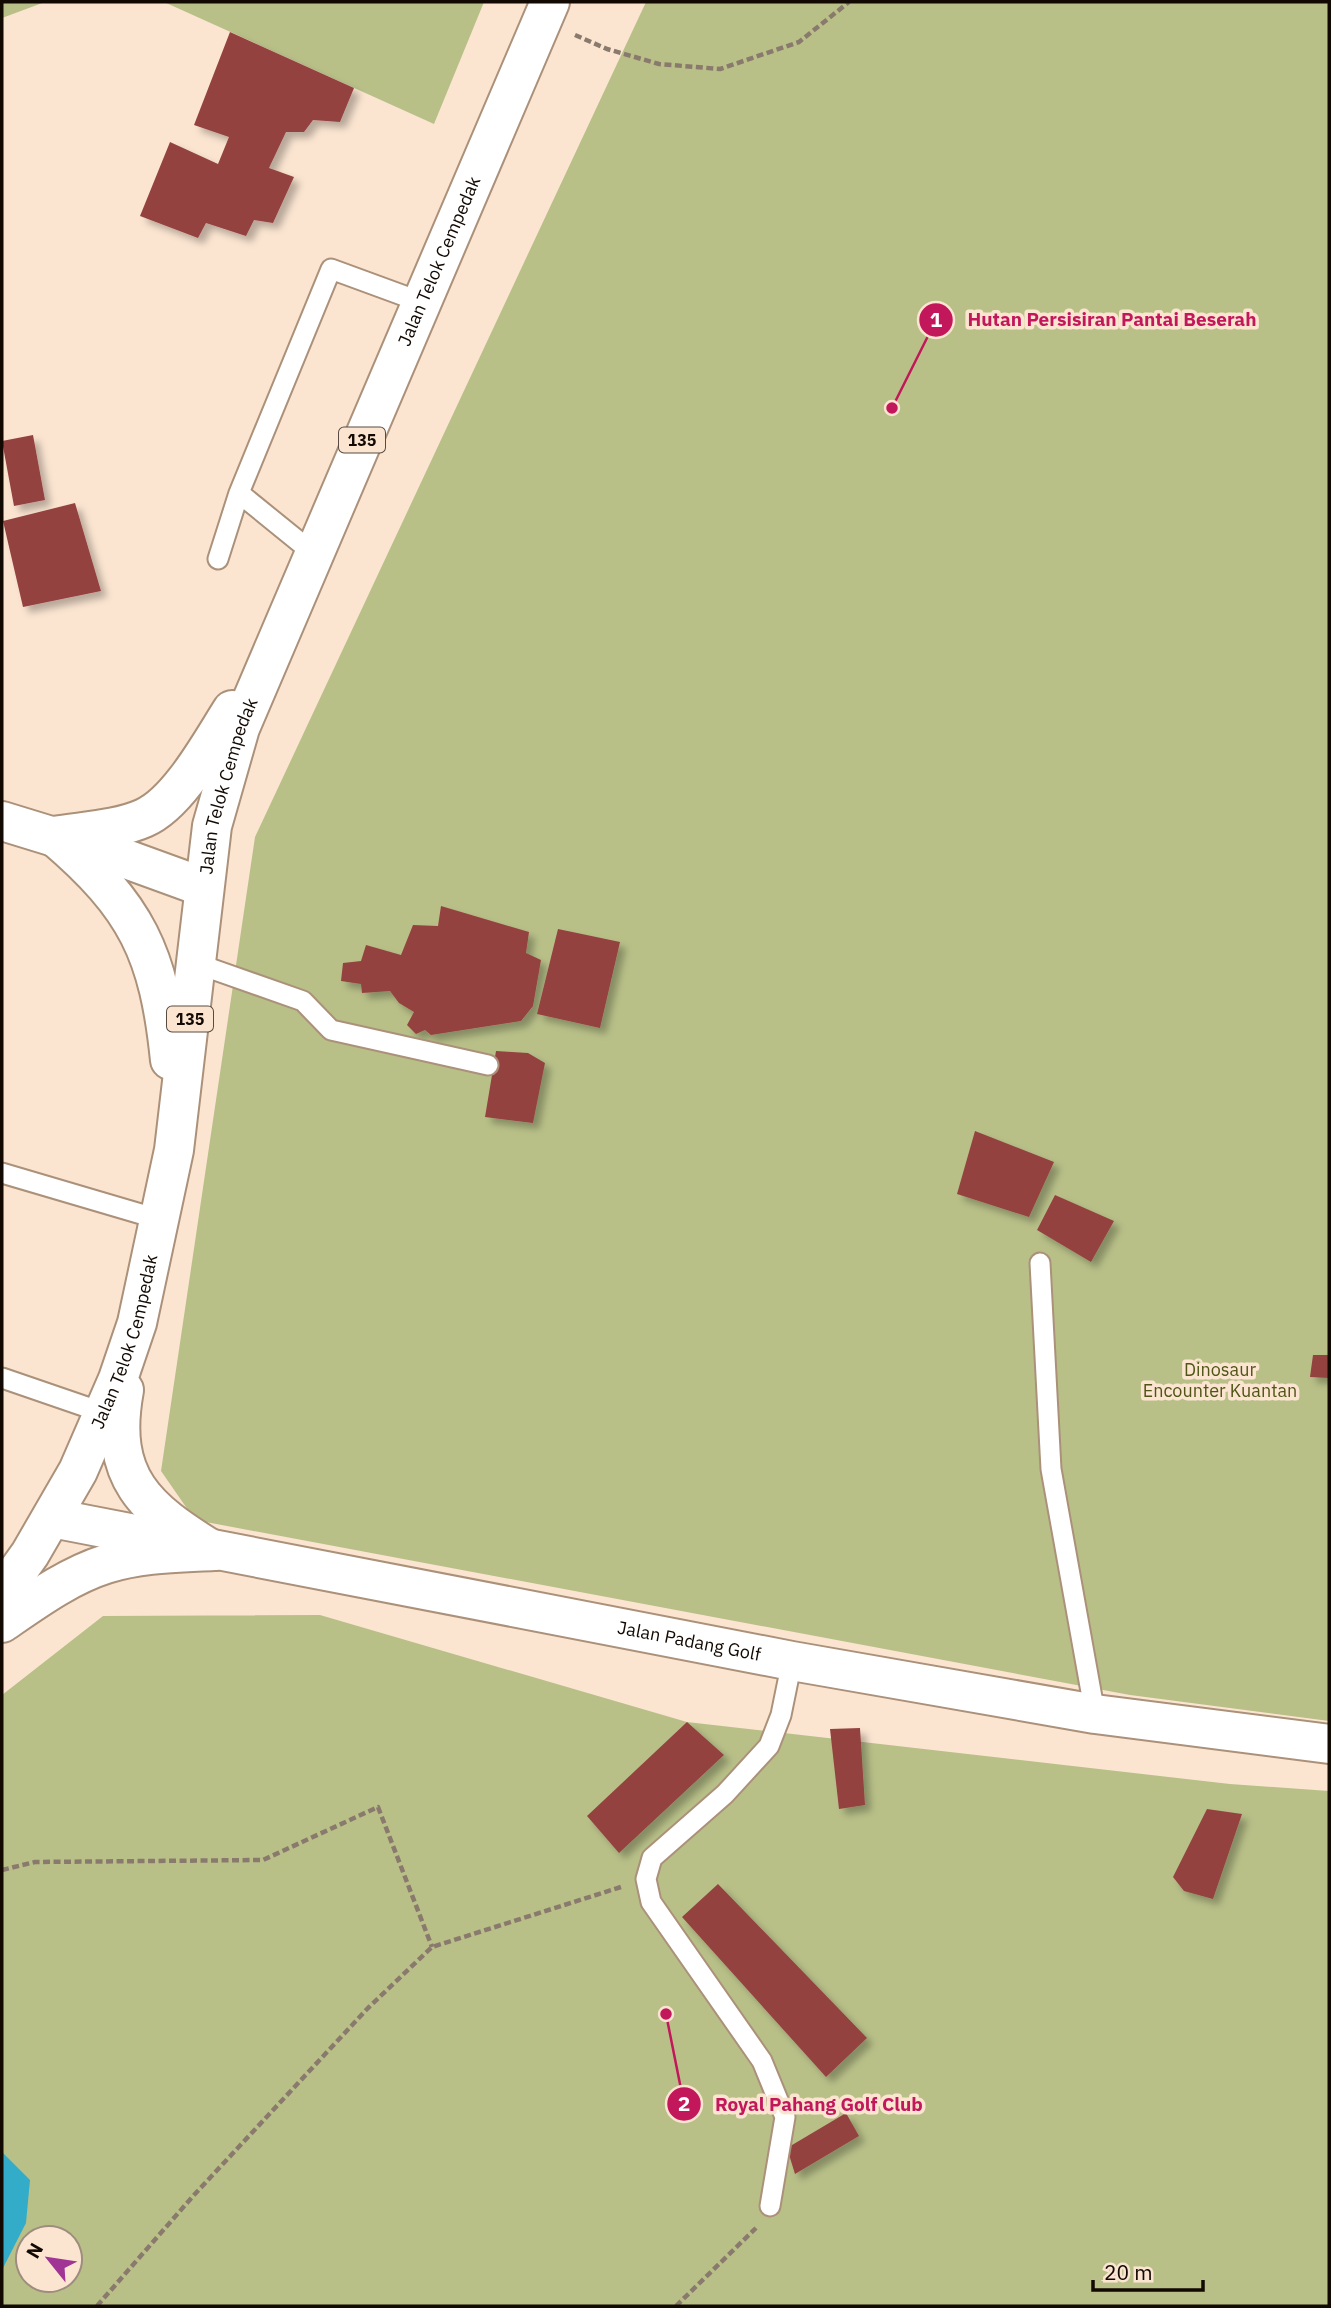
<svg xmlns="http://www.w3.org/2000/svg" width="1331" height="2308" viewBox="0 0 1331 2308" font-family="'IBM Plex Sans',sans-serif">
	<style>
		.green { fill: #b8c088; fill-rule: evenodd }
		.water { fill: #33acc9 }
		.building { fill: #944241; filter: url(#shadow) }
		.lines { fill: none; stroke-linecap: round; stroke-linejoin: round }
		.lane-casing { stroke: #ab917a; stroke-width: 23 }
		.street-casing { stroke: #ab917a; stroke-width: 42 }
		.secondary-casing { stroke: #ab917a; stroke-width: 42 }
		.primary-casing { stroke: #ab917a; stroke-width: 42 }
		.path { stroke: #8a7a6d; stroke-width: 4.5; stroke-dasharray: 7 3.5; stroke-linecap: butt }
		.lane { stroke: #fff; stroke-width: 19 }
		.street { stroke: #fff; stroke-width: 38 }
		.secondary { stroke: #fff; stroke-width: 38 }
		.primary { stroke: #fff; stroke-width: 38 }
		.labels { text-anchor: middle; stroke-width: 7; stroke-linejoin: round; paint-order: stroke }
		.shield { fill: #fbe5d1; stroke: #584b41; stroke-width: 2 }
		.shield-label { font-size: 16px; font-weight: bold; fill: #120903 }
		.street-label { font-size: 18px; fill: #120903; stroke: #fbe5d1 }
		.park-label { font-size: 18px; fill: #4f5516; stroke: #fbe5d1 }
		.leader { fill: none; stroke: #c2185b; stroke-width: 2.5 }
		.callout-dot { fill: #c2185b; stroke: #fbe5d1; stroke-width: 2.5 }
		.mark-label { font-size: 21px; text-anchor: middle; font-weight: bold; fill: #fff }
		.callout-label { font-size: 19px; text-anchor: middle; font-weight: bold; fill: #c2185b; stroke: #fbe5d1; stroke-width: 7; stroke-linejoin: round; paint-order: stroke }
	</style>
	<defs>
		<filter id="shadow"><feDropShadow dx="6" dy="6" stdDeviation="3.5" flood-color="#0004"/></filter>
	</defs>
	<rect width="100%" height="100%" fill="#fbe5d1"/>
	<path class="green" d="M2,2H45L2,18Z
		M164,2H484L434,124Z
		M646,2H1329V1721L1130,1695L195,1520L161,1471L255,837Z
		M320,1615L687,1722L1230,1784L1329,1791V2306H2V1695L103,1616ZM28,2238H70V2280H28Z"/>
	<path class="water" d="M2,2152L30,2180L26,2223L2,2270Z"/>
	<path class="building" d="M230,32L354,88L340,122L313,120L304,132H286L269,168L294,177L273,223L254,220L246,236L206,223L198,238L140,216L170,142L218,164L229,137L194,125Z
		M33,435L45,500L14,506L2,441Z
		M75,503L101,591L23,607L3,521Z
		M441,906L529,932L526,953L541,960L533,1006L521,1021L431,1035L425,1030L416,1034L407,1025L414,1012L399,1003L390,991L362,993L361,984L341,981L343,963L361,961L366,945L401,955L413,925L438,926Z
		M558,929L620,942L600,1028L537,1014Z
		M496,1051L528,1053L545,1063L533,1123L485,1117Z
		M975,1131L1054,1162L1029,1217L957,1194Z
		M1055,1195L1114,1221L1091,1262L1037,1230Z
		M1313,1355H1329V1378L1310,1377Z
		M687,1722L724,1755L619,1853L587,1816Z
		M860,1728L865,1805L839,1809L830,1729Z
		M1207,1809L1242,1814L1213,1899L1184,1891L1173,1877Z
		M718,1884L867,2038L826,2077L682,1917Z
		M846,2113L859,2136L795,2174L787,2148Z"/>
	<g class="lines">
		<defs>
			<path id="lane" d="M239,493L313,553
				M218,559L239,493L331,269L421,302
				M195,963L303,1001L331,1030L488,1065
				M2,1173L158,1219
				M1040,1263L1051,1469L1095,1714
				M2,1378L104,1413
				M770,2206L785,2117L762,2061L651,1902L646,1879L652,1858L725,1794L769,1746L781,1715L792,1661"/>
			<g id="street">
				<path id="s1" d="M52,1518L792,1661L1095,1714L1329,1744"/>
			</g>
			<path id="secondary" d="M2,821L126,859L203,887"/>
			<g id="primary">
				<path d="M54,836C137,907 159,953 170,1060"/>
				<path d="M54,836C84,831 117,830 144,818C179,803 212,741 232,710"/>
				<path d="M124,1390C108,1478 145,1509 214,1551"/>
				<path id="s2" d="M2,1593L30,1554L78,1471L118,1379L137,1323L174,1150L212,826L240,728L550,2"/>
				<path d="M2,1623C34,1601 68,1576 106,1564C141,1553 178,1553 214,1551"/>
			</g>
		</defs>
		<use href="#lane" class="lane-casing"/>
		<use href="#street" class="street-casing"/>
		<use href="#secondary" class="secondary-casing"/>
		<use href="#primary" class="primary-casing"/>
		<path class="path" d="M575,35L607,49L659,64L720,69L799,42L849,2
			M2,1870L35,1862L263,1860L378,1807L432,1947
			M97,2306L194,2195L368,2008L432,1947L621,1887
			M676,2306L756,2228"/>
		<use href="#lane" class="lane"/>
		<use href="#street" class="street"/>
		<use href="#secondary" class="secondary"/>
		<use href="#primary" class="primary"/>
	</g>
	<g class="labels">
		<g class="shield">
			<rect x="339" y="427.5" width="46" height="25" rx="5"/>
			<rect x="167" y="1006.5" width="46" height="25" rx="5"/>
		</g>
		<g class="shield-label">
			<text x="362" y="446">135</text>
			<text x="190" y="1025">135</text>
		</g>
		<g class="street-label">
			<text dy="6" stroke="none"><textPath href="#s2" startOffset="1416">Jalan Telok Cempedak</textPath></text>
			<text dy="6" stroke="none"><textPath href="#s2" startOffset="849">Jalan Telok Cempedak</textPath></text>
			<text dy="6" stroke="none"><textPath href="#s2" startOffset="282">Jalan Telok Cempedak</textPath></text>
			<text dy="6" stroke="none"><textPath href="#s1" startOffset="649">Jalan Padang Golf</textPath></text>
		</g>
		<g class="park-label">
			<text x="1220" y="1376">Dinosaur<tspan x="1220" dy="21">Encounter Kuantan</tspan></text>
		</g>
	</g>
	<path class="leader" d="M892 408L936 320M666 2014L684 2104"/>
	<g class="callout-dot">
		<circle cx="892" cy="408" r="7"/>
		<circle cx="666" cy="2014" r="7"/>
		<circle cx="936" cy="320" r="18"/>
		<circle cx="684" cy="2104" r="18"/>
	</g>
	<g class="mark-label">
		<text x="936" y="327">1</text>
		<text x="684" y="2111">2</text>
	</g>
	<g class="callout-label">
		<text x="1112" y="326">Hutan Persisiran Pantai Beserah</text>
		<text x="819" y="2111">Royal Pahang Golf Club</text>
	</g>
	<rect width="1331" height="2308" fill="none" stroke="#120903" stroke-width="7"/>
	<g transform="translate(49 2259) rotate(300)"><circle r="33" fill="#fbe5d1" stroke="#9e8d7f" stroke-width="2"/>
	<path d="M0-5L12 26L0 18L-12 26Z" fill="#a03596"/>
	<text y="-10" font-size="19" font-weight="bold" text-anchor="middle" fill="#120903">N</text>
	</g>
	<path d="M1093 2280v10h110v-10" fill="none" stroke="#120903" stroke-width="3.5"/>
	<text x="1104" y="2280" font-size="21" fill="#120903" stroke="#fbe5d1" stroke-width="5" paint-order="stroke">20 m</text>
</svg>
